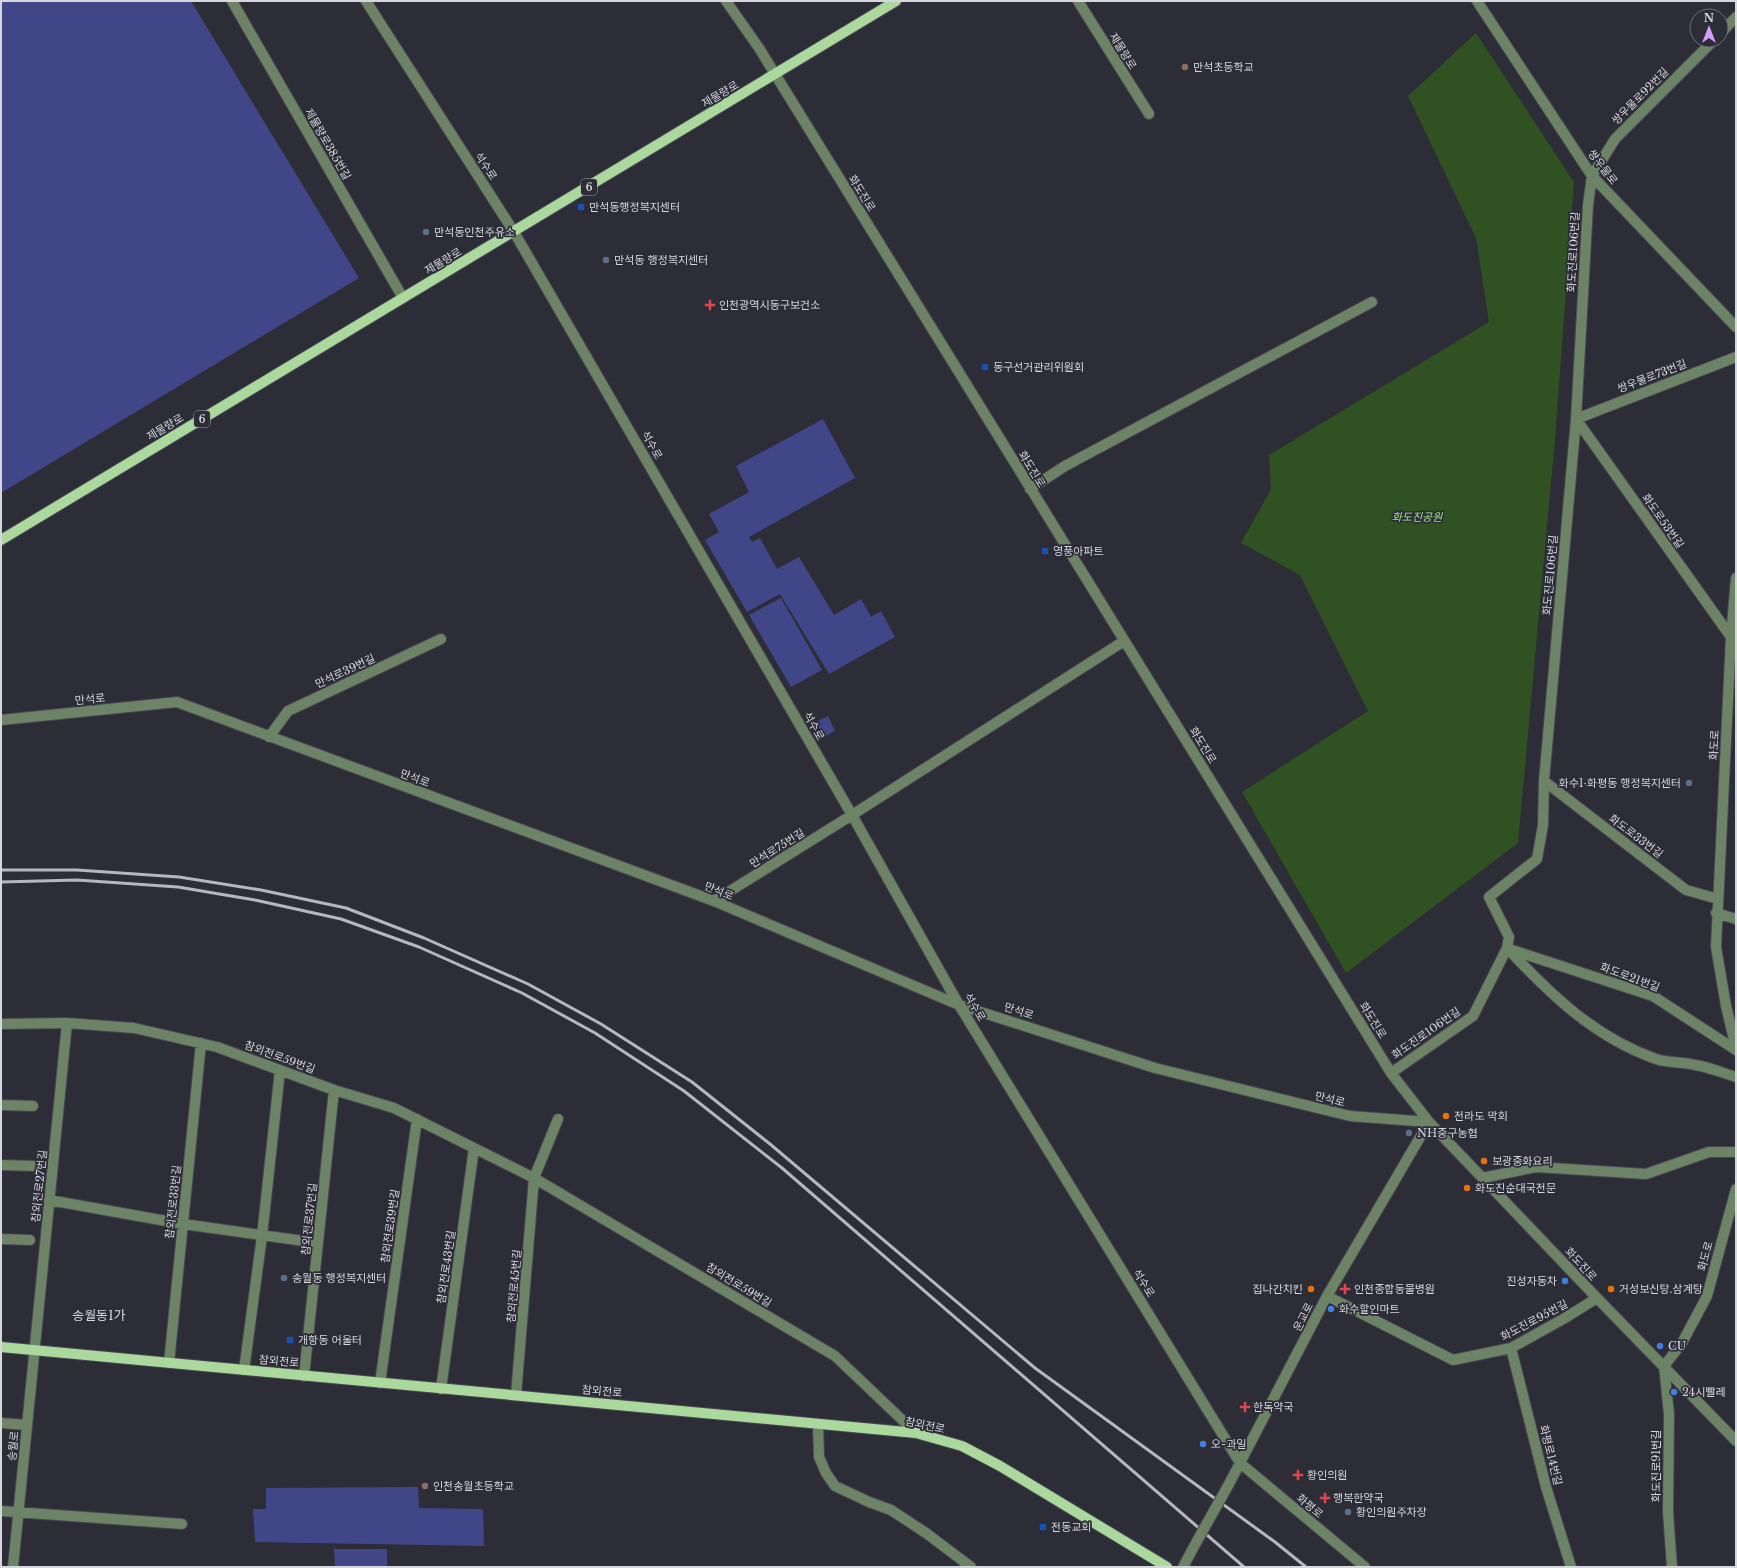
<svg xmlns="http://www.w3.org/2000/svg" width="1737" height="1568" viewBox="0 0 1737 1568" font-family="'Libre Baskerville','Noto Sans KR',serif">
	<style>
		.green { fill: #305122 }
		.building { fill: #414689 }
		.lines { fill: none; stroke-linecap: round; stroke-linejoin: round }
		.minor-casing { stroke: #474852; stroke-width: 12 }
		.major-casing { stroke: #474852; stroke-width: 12 }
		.minor { stroke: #6d8366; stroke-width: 10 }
		.major { stroke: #aad89d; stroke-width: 10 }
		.rail { stroke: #b5b7be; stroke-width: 3 }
		.minor-bridge-casing { stroke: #474852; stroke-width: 12; stroke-linecap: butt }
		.minor-bridge { stroke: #6d8366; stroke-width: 10 }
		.education-dot { fill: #8d6e63; stroke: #2c2d37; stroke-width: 1.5 }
		.transit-dot { fill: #1a4fb4; stroke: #2c2d37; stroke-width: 1.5 }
		.service-dot { fill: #5c6f8a; stroke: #2c2d37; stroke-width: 1.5 }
		.health-dot { fill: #e0444e; stroke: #2c2d37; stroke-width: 1.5 }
		.food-dot { fill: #e8710a; stroke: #2c2d37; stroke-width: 1.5 }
		.shop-dot { fill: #3f7fe0; stroke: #2c2d37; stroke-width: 1.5 }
		.labels { text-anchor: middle; stroke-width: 3.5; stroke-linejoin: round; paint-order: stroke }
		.shield { fill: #2c2d37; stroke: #a2a4ab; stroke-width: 1 }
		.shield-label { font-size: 10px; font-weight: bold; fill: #d5d7dd }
		.street-label { font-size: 11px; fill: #d5d7dd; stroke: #2c2d37 }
		.poi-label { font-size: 11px; fill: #d5d7dd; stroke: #2c2d37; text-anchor: start }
		.park-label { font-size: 11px; font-style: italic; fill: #a0e286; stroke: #2c2d37 }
		.quarter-label { font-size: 13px; fill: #d4d7e3; stroke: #2c2d37 }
	</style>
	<rect width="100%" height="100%" fill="#2c2d37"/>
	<path class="green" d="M1476,33L1574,182L1555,439L1518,843L1346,973L1242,792L1368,711L1300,575L1241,543L1271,489L1269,455L1489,322L1476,238L1408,96Z"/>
	<path class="building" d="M1,1H191L359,278L1,493Z
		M823,419L855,478L749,537L752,542L760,538L777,569L799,557L834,615L861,599L871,617L881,611L895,637L829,674L780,594L747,612L705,540L719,532L709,514L749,492L736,466Z
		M781,598L822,670L791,687L749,615Z
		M828,716L835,731L822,738L814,723Z
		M418,1487L419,1508L483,1509L484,1546L255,1542L253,1509H266V1488Z
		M334,1549H387V1567H335Z"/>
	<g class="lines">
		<defs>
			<path id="minor" d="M232,1L403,298
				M366,1L514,232L852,815L959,1005L1240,1463L1365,1567
				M726,1L759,48L1391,1073L1429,1122L1597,1298L1736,1441
				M1078,1L1149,114
				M1477,1L1592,176L1736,327
				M1721,33L1736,17
				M1030,489L1065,466L1372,302
				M1736,578L1731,637L1716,947L1726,1006L1736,1048
				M1731,637L1576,419L1736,357
				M1,720L177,702L714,901L959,1005L1155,1068L1350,1116L1429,1122
				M269,737L288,711L441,639
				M1544,781L1686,890L1718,899
				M714,901L852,815L1124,641
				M1716,913L1736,919
				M1507,948C1551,995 1594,1037 1656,1059C1668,1063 1683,1062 1695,1065C1709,1067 1723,1073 1736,1077
				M1509,949L1653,996L1736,1050
				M1,1024L67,1023L134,1028L217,1047L334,1090L394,1108L534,1178L835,1356L916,1433
				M1391,1073L1473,1016L1507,948L1509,937L1489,897L1537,859L1543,825L1544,781L1576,419L1588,205L1592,176L1615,139L1714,40
				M1,1105L33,1106
				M1,1165L34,1166
				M1482,1178L1536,1167L1646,1174L1709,1152H1736
				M49,1200L183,1224L318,1243
				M1,1239L30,1240
				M1327,1296L1453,1360L1511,1348L1565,1318L1597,1298
				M1511,1348L1546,1487L1571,1567
				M169,1363L201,1043
				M244,1370L262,1236L280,1070
				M304,1376L334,1090
				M380,1383L417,1119
				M441,1389L474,1148
				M516,1395L534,1178L558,1119
				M1,1423L27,1425
				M818,1424L819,1457L826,1473L835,1486L869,1502L891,1510L926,1533L971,1567
				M1229,1484L1327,1296L1429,1122
				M1,1511L182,1524
				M13,1567L67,1023
				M1183,1567L1197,1541
				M1672,1567L1668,1512L1669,1414L1664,1366L1682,1343L1707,1296L1736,1189"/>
			<path id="major" d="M1,540L896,1
				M1,1347L916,1433L962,1446L1000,1466L1167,1567"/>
		</defs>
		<use href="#minor" class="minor-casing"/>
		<use href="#major" class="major-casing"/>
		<use href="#minor" class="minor"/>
		<use href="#major" class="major"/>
		<path class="rail" d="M1,870H77L179,877L261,890L346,908L424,938L528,984L601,1024L692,1082L770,1144L1035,1368L1275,1542L1306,1567
			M1,882L77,880L178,887L255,900L341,919L419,947L522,993L595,1033L684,1091L782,1168L1244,1567"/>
		<defs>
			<path id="minor-bridge" d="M1197,1541L1229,1484"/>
		</defs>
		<use href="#minor-bridge" class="minor-bridge-casing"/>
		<use href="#minor-bridge" class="minor-bridge"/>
	</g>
	<g class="education-dot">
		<circle cx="1185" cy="67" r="4"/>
		<circle cx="425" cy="1486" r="4"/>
	</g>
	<g class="transit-dot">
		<rect x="577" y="203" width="8" height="8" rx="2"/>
		<rect x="981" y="363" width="8" height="8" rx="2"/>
		<rect x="1041" y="547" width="8" height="8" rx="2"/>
		<rect x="286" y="1336" width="8" height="8" rx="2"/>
		<rect x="1039" y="1523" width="8" height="8" rx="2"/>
	</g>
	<g class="service-dot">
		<circle cx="426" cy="232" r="4"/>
		<circle cx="606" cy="260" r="4"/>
		<circle cx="1689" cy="783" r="4"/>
		<circle cx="1409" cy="1133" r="4"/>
		<circle cx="284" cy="1278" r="4"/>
		<circle cx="1348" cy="1512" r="4"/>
	</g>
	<g class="health-dot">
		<path d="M708 299h4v4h4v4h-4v4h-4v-4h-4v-4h4z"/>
		<path d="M1343 1283h4v4h4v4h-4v4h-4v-4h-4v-4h4z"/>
		<path d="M1243 1401h4v4h4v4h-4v4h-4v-4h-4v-4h4z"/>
		<path d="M1296 1469h4v4h4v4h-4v4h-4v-4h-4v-4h4z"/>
		<path d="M1323 1492h4v4h4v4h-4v4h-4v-4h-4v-4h4z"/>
	</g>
	<g class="food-dot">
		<circle cx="1446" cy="1116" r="4"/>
		<circle cx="1484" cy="1161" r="4"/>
		<circle cx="1467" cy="1188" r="4"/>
		<circle cx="1311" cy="1289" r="4"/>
		<circle cx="1611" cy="1289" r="4"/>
	</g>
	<g class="shop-dot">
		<circle cx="1565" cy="1281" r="4"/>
		<circle cx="1331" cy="1309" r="4"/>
		<circle cx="1660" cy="1346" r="4"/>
		<circle cx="1674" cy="1392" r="4"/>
		<circle cx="1203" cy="1444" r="4"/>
	</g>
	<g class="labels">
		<g class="shield">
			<rect x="581" y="179" width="16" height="16" rx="3"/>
			<rect x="194" y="411" width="16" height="16" rx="3"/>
		</g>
		<g class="shield-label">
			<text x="589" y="191">6</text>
			<text x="202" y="423">6</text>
		</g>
		<g class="street-label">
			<text transform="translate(1123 51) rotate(58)" y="4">제물량로</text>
			<text transform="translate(720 94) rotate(-31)" y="4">제물량로</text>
			<text transform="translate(1640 96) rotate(-45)" y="4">쌍우물로92번길</text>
			<text transform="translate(328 144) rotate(60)" y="4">제물량로385번길</text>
			<text transform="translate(486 166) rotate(57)" y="4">석수로</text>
			<text transform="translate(1603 167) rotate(52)" y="4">쌍우물로</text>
			<text transform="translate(862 193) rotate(58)" y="4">화도진로</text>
			<text transform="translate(1573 252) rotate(-87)" y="4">화도진로106번길</text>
			<text transform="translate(443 261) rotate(-31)" y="4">제물량로</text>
			<text transform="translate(1652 376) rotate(-21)" y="4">쌍우물로73번길</text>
			<text transform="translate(165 427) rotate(-31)" y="4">제물량로</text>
			<text transform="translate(652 445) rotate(60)" y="4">석수로</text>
			<text transform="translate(1032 469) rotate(58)" y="4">화도진로</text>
			<text transform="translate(1663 521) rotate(55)" y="4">화도로53번길</text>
			<text transform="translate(1550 575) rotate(-85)" y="4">화도진로106번길</text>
			<text transform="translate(345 671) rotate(-25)" y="4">만석로39번길</text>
			<text transform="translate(90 699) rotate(-6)" y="4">만석로</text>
			<text transform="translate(814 726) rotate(60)" y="4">석수로</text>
			<text transform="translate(1203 745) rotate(58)" y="4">화도진로</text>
			<text transform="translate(1714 745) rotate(-87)" y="4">화도로</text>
			<text transform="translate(415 778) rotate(20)" y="4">만석로</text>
			<text transform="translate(1636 836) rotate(37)" y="4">화도로33번길</text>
			<text transform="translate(777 848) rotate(-32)" y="4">만석로75번길</text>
			<text transform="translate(719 891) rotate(22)" y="4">만석로</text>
			<text transform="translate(1630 977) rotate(20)" y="4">화도로21번길</text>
			<text transform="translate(975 1007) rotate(59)" y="4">석수로</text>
			<text transform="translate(1019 1011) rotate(18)" y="4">만석로</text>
			<text transform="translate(1373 1020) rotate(58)" y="4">화도진로</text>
			<text transform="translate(1426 1033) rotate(-35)" y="4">화도진로106번길</text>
			<text transform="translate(280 1057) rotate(20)" y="4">참외전로59번길</text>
			<text transform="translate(1330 1099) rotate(14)" y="4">만석로</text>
			<text transform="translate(39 1186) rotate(-84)" y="4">참외전로27번길</text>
			<text transform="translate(173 1202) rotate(-84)" y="4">참외전로33번길</text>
			<text transform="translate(309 1219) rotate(-84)" y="4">참외전로37번길</text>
			<text transform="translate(390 1226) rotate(-82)" y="4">참외전로39번길</text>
			<text transform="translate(1705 1256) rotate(-75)" y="4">화도로</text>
			<text transform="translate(1581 1264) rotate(47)" y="4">화도진로</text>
			<text transform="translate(446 1267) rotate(-82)" y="4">참외전로43번길</text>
			<text transform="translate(1144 1283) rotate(58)" y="4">석수로</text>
			<text transform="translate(739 1285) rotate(31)" y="4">참외전로59번길</text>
			<text transform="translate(514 1286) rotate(-85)" y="4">참외전로45번길</text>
			<text transform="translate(1303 1317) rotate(-63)" y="4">운교로</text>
			<text transform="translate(1534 1320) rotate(-28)" y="4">화도진로95번길</text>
			<text transform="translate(279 1361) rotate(5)" y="4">참외전로</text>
			<text transform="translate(602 1391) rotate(5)" y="4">참외전로</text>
			<text transform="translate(925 1425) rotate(12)" y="4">참외전로</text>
			<text transform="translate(13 1446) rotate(-84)" y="4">송월로</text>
			<text transform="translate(1551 1455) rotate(76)" y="4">화평로14번길</text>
			<text transform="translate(1656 1466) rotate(-90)" y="4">화도진로91번길</text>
			<text transform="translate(1310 1506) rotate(40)" y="4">화평로</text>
		</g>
		<g class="poi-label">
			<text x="1193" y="71">만석초등학교</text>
			<text x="589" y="211">만석동행정복지센터</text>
			<text x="434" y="236">만석동인천주유소</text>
			<text x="614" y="264">만석동 행정복지센터</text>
			<text x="719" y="309">인천광역시동구보건소</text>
			<text x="993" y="371">동구선거관리위원회</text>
			<text x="1053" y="555">영풍아파트</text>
			<text x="1681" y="787" text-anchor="end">화수1·화평동 행정복지센터</text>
			<text x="1454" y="1120">전라도 막회</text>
			<text x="1417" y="1137">NH중구농협</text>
			<text x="1492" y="1165">보광중화요리</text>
			<text x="1475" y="1192">화도진순대국전문</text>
			<text x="292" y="1282">송월동 행정복지센터</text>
			<text x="1557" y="1285" text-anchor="end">진성자동차</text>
			<text x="1303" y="1293" text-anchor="end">집나간치킨</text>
			<text x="1354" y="1293">인천종합동물병원</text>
			<text x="1619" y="1293">거성보신탕.삼계탕</text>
			<text x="1339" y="1313">화수할인마트</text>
			<text x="298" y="1344">개항동 어울터</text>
			<text x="1668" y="1350">CU</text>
			<text x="1682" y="1396">24시빨레</text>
			<text x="1253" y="1411">한독약국</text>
			<text x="1211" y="1448">오-과일</text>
			<text x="1307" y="1479">황인의원</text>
			<text x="433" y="1490">인천송월초등학교</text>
			<text x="1333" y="1502">행복한약국</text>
			<text x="1356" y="1516">황인의원주차장</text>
			<text x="1051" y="1531">전동교회</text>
		</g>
		<g class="park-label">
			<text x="1417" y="521">화도진공원</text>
		</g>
		<g class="quarter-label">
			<text x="99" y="1320">송월동1가</text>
		</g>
	</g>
	<rect width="1737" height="1568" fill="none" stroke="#d5d7dd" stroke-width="4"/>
	<g transform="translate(1709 28)"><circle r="19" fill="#2c2d37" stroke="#707179"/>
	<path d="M0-3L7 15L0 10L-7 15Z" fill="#d39cfd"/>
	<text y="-6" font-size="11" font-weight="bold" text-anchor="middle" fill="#d5d7dd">N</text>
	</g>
</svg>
